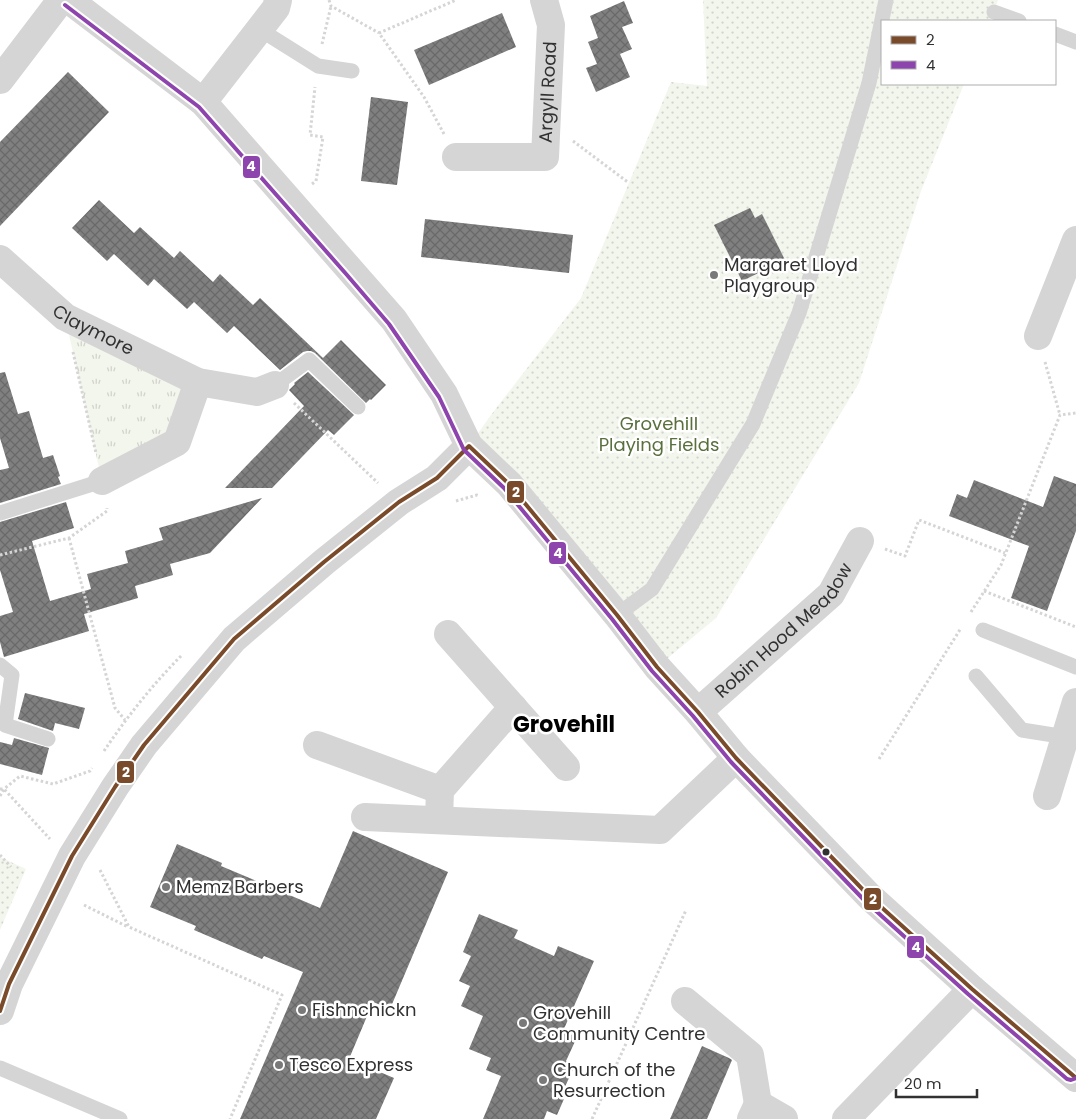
<svg xmlns="http://www.w3.org/2000/svg" width="1076" height="1119" viewBox="0 0 1076 1119" font-family="Poppins,sans-serif">
	<style>
		.grass { fill: url(#grass-tufts) }
		.park { fill: url(#park-dots) }
		.building { fill: url(#building-cross-hatch) }
		.lines { fill: none; stroke-linecap: round; stroke-linejoin: round }
		.path { stroke: #d5d5d5; stroke-width: 3; stroke-dasharray: 2.5 2.5; stroke-linecap: butt }
		.service { stroke: #d5d5d5; stroke-width: 15 }
		.minor { stroke: #d5d5d5; stroke-width: 28 }
		.tertiary { stroke: #d5d5d5; stroke-width: 28 }
		.bus-1-casing { stroke: #fff; stroke-width: 8 }
		.bus-2-casing { stroke: #fff; stroke-width: 8 }
		.bus-1 { stroke: #7a4b2a; stroke-width: 4 }
		.bus-2 { stroke: #8e44ad; stroke-width: 4 }
		.poi-dot { fill: #797979; stroke: #fff; stroke-width: 2 }
		.bus-dot { fill: #313131; stroke: #fff; stroke-width: 2 }
		.labels { text-anchor: middle; stroke-width: 5; stroke-linejoin: round; paint-order: stroke }
		.street-label { font-size: 18px; fill: #313131; stroke: #fff }
		.poi-label { font-size: 18px; fill: #313131; stroke: #fff; text-anchor: start }
		.park-label { font-size: 18px; fill: #596f3c; stroke: #fff }
		.district-label { font-size: 22px; font-weight: bold; fill: #000; stroke: #fff }
		.line-badge { stroke: #fff; stroke-width: 2 }
		.badge-label { font-size: 14px; text-anchor: middle; font-weight: bold; fill: #fff }
	</style>
	<defs>
		<pattern id="grass-tufts" width="24" height="20" patternUnits="userSpaceOnUse" patternTransform="scale(1.25)"><rect width="24" height="20" fill="#f3f6ed"/><path d="M3 7l-1-3M5 7V3M7 7l1-3M15 17l-1-3M17 17v-4M19 17l1-3" fill="none" stroke="#d1d3cc"/></pattern>
		<pattern id="park-dots" width="8" height="8" patternUnits="userSpaceOnUse" patternTransform="scale(1.25)"><rect width="8" height="8" fill="#f3f6ed"/><path d="M2 2h.1M6 6h.1" fill="none" stroke="#d1d3cc" stroke-width="1.8" stroke-linecap="round"/></pattern>
		<pattern id="building-cross-hatch" width="8" height="8" patternUnits="userSpaceOnUse" patternTransform="scale(1.25)"><rect width="8" height="8" fill="#808080"/><path d="M0 0l8 8M0 8l8-8" fill="none" stroke="#696969"/></pattern>
	</defs>
	<rect width="100%" height="100%" fill="#fff"/>
	<path class="grass" d="M65,317L198,382L177,442L102,481Z"/>
	<path class="park" d="M703,0H998L990,21H882V84H964L921,191L859,383L716,618L657,667L469,446L491,415L581,298L671,82L707,86Z
		M0,857L26,869L0,930Z"/>
	<path class="building" d="M624,1L633,23L622,27L632,49L620,54L630,77L596,92L586,68L597,64L588,42L598,38L590,16Z
		M502,13L516,47L429,85L414,50Z
		M68,72L109,112L0,226V142Z
		M371,97L408,102L397,185L361,181Z
		M99,200L134,233L140,227L174,258L180,251L213,282L220,274L253,305L260,298L323,358L341,340L386,385L371,400L370,399L366,403L315,353L311,351H307L303,352L280,370L234,326L227,333L194,302L187,309L154,279L148,286L114,254L107,261L72,228Z
		M750,208L755,218L762,214L785,260L742,281L714,225Z
		M425,219L573,235L569,273L421,257Z
		M5,372L18,414L29,411L43,458L53,455L60,476L58,477L61,484L0,503V470L9,468L0,438V373Z
		M308,372L354,415L334,435L328,430L272,488H225L304,406L289,390L295,384L294,383Z
		M1054,476L1076,484V531L1047,611L1011,598L1029,546L949,516L957,494L967,498L974,480L1043,507Z
		M262,498L210,553L170,564L173,575L135,586L138,598L84,614L89,631L4,657L0,642V616L13,612L0,570V522L66,502L74,528L32,541L50,601L91,589L87,574L128,563L125,551L163,540L159,528Z
		M25,693L85,708L79,729L55,723L53,731L18,719Z
		M14,738L49,748L42,775L0,764V742L12,745Z
		M353,831L448,872L390,1009L373,1002L349,1059L394,1078L376,1119H240L303,972L264,956L262,959L194,930L196,926L150,907L177,844L222,863L221,866L320,908Z
		M479,914L518,930L514,938L554,956L558,946L594,961L563,1031L577,1037L566,1061L575,1065L563,1091L567,1092L557,1115L547,1111L544,1119H483L501,1076L486,1070L491,1058L469,1049L483,1016L461,1006L470,986L459,981L471,956L463,952Z
		M702,1046L729,1058L732,1060L707,1119H670Z"/>
	<g class="lines">
		<path class="path" d="M329,0L331,6L379,33
			M322,44L331,6
			M444,134L424,97L379,33L456,0
			M573,141L629,183
			M312,184L316,181L323,137L310,135L315,87
			M73,352L96,453
			M1045,362L1060,415
			M294,403L378,483
			M456,501L477,495L479,496
			M69,538L115,708L125,720
			M885,549L905,556L919,520L1005,553
			M0,555L69,538L107,511V508
			M984,591L1076,627
			M971,612L1001,565L1060,415L1076,413
			M104,751C127,717 153,684 182,655
			M879,759L961,628
			M0,789H4L50,839
			M0,796L4,789L20,776L53,784L90,771L92,768
			M0,855L11,867
			M100,870L129,927L282,995L230,1119
			M84,905L128,927
			M592,1119L686,910"/>
		<path class="service" d="M994,12L1019,21
			M259,29L318,66L352,71
			M1055,34L1076,42
			M275,385L309,360L358,407
			M0,513L102,481
			M617,615L652,589L753,424L799,313L869,83L886,0
			M983,630L1076,667
			M0,665L12,675L5,725L48,739
			M976,676L1022,730L1066,737
			M0,1068L120,1119"/>
		<g class="minor">
			<path d="M69,0L203,102L394,320L444,394L469,446"/>
			<path d="M0,80L61,0"/>
			<path d="M203,102L276,8L278,0"/>
			<path id="s1" d="M456,157H545L551,25L544,0"/>
			<path id="s2" d="M0,259L65,317L198,382L257,392L275,385"/>
			<path d="M1038,336L1076,240"/>
			<path d="M102,481L177,442L198,382"/>
			<path d="M448,634L566,767"/>
			<path id="s3" d="M698,712L831,594L860,541"/>
			<path d="M317,745L440,790"/>
			<path d="M1047,796L1076,702"/>
			<path d="M365,817L660,830L736,758"/>
			<path d="M439,820L440,790L513,707"/>
			<path d="M685,1001L750,1055L758,1104"/>
			<path d="M751,1119L758,1104L784,1119"/>
			<path d="M846,1119L972,989"/>
		</g>
		<path class="tertiary" d="M0,1011L9,984L72,856L115,787L144,745L234,639L324,562L399,502L437,478L469,446L509,484L617,615L657,667L698,712L736,758L869,896L972,989L1076,1078"/>
		<defs>
			<path id="bus-1" d="M0,1011L9,984L72,856L115,787L144,745L234,639L324,562L399,502L437,478L469,446L509,484L617,615L657,667L698,712L736,758L869,896L972,989L1076,1078"/>
			<path id="bus-2" d="M65,5L199,107L347,275L389,324L439,397L464,450L504,488L612,619L652,671L693,716L731,762L865,901L968,994L1067,1079L1071,1080L1076,1078"/>
		</defs>
		<use href="#bus-1" class="bus-1-casing"/>
		<use href="#bus-2" class="bus-2-casing"/>
		<use href="#bus-1" class="bus-1"/>
		<use href="#bus-2" class="bus-2"/>
	</g>
	<g class="poi-dot">
		<circle cx="714" cy="275" r="5"/>
		<circle cx="166" cy="887" r="5"/>
		<circle cx="302" cy="1010" r="5"/>
		<circle cx="523" cy="1023" r="5"/>
		<circle cx="279" cy="1065" r="5"/>
		<circle cx="543" cy="1080" r="5"/>
	</g>
	<circle class="bus-dot" cx="826" cy="852" r="4.5"/>
	<g class="labels">
		<g class="street-label">
			<text dy="6" stroke="none"><textPath href="#s1" startOffset="154">Argyll Road</textPath></text>
			<text dy="6" stroke="none"><textPath href="#s2" startOffset="118">Claymore</textPath></text>
			<text dy="6" stroke="none"><textPath href="#s3" startOffset="119">Robin Hood Meadow</textPath></text>
		</g>
		<g class="poi-label">
			<text x="724" y="271">Margaret Lloyd<tspan x="724" dy="21">Playgroup</tspan></text>
			<text x="176" y="893">Memz Barbers</text>
			<text x="312" y="1016">Fishnchickn</text>
			<text x="533" y="1019">Grovehill<tspan x="533" dy="21">Community Centre</tspan></text>
			<text x="289" y="1071">Tesco Express</text>
			<text x="553" y="1076">Church of the<tspan x="553" dy="21">Resurrection</tspan></text>
		</g>
		<g class="park-label">
			<text x="659" y="430">Grovehill<tspan x="659" dy="21">Playing Fields</tspan></text>
		</g>
		<g class="district-label">
			<text x="564" y="732">Grovehill</text>
		</g>
	</g>
	<g class="line-badge">
		<rect x="242" y="155" width="19" height="24" rx="5" fill="#8e44ad"/>
		<rect x="506" y="480" width="19" height="24" rx="5" fill="#7a4b2a"/>
		<rect x="548" y="541" width="19" height="24" rx="5" fill="#8e44ad"/>
		<rect x="116" y="760" width="19" height="24" rx="5" fill="#7a4b2a"/>
		<rect x="863" y="887" width="19" height="24" rx="5" fill="#7a4b2a"/>
		<rect x="906" y="935" width="19" height="24" rx="5" fill="#8e44ad"/>
	</g>
	<g class="badge-label">
		<text x="251" y="171">4</text>
		<text x="516" y="497">2</text>
		<text x="558" y="558">4</text>
		<text x="126" y="777">2</text>
		<text x="873" y="904">2</text>
		<text x="916" y="952">4</text>
	</g>
	<rect x="881" y="20" width="175" height="65" fill="#ffffff" stroke="#adadad"/>
	<rect x="891" y="36" width="25" height="8" fill="#7a4b2a" stroke="#adadad"/>
	<text x="926" y="45" font-size="15" fill="#313131">2</text>
	<rect x="891" y="61" width="25" height="8" fill="#8e44ad" stroke="#adadad"/>
	<text x="926" y="70" font-size="15" fill="#313131">4</text>
	<path d="M896 1089v8h81v-8" fill="none" stroke="#313131" stroke-width="2.5"/>
	<text x="904" y="1089" font-size="15" fill="#313131" stroke="#ffffff" stroke-width="4" paint-order="stroke">20 m</text>
</svg>
